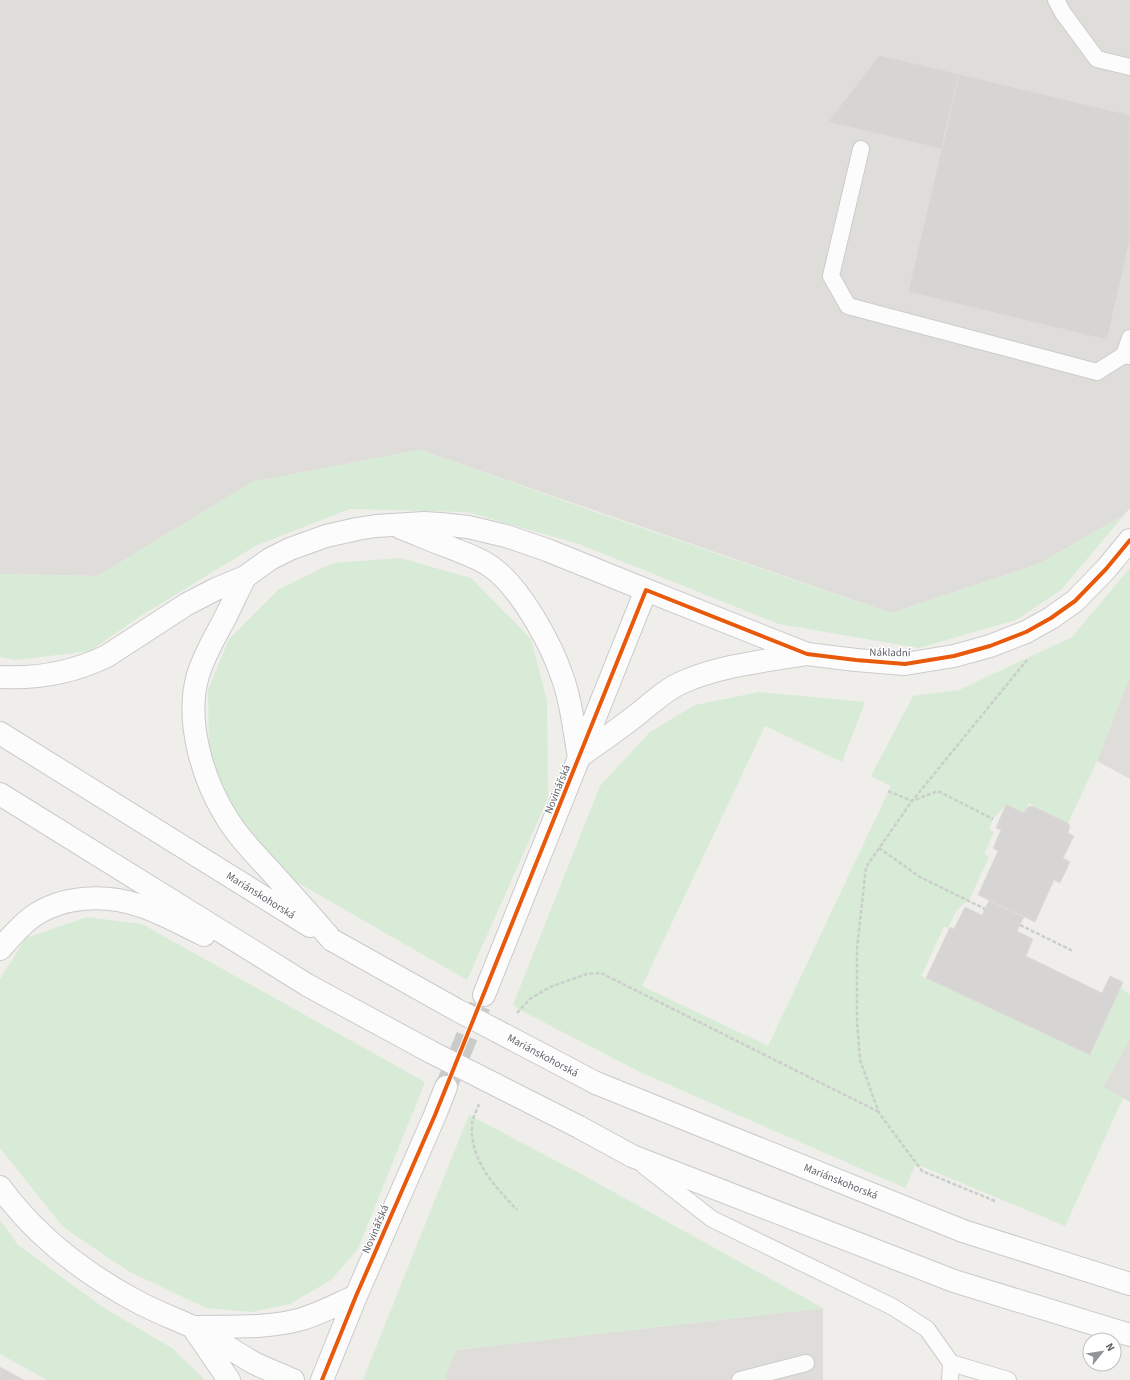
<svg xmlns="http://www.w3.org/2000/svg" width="1130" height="1380" viewBox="0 0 1130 1380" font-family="'Source Sans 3',sans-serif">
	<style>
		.industrial { fill: #dfddda }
		.green { fill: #d8ebd6 }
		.building { fill: #d6d5d3; stroke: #deddd9 }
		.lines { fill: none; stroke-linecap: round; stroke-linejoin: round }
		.secondary-tunnel { stroke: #cbcbca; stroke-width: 22; stroke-dasharray: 22 11; stroke-linecap: butt }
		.lane-casing { stroke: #cbcccc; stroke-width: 18 }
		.street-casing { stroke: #cbcccc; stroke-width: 24 }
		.secondary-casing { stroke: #cacacb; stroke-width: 24 }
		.path { stroke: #cacfcc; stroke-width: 2.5; stroke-dasharray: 4 2; stroke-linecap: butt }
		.lane { stroke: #fdfcfc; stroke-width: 16 }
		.street { stroke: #fdfcfc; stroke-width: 22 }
		.secondary { stroke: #fdfcfc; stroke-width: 22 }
		.secondary-bridge-casing { stroke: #cacacb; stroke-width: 24; stroke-linecap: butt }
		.secondary-bridge { stroke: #fdfcfc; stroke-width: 22 }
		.cycleway-casing { stroke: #fff; stroke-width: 6 }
		.cycleway { stroke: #e8590c; stroke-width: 4 }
		.labels { text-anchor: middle; stroke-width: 3; stroke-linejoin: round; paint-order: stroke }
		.street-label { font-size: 11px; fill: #5f6368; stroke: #fff }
	</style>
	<rect width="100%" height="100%" fill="#efeeea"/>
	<path class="industrial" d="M0,0H1130V508L1124,515L1039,564L891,613L420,450L252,482L98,576L0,574Z
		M1130,676V779L1097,761Z
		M1130,1039V1102L1103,1087Z
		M823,1308V1380H444L456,1350Z"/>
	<path class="green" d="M420,450L601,514L891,613L1039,564L1124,515L1061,590L1016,620L919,648L779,624L579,544L467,512L350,509L257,545L139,617L90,651L16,660L0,657V574L98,576L252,482Z
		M400,558L471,578L531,639L547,701L548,798L467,980L281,873L228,802L209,755L208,690L229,639L279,589L333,563Z
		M1130,568V676L1097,761L1068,823L1029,803L1024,813L1006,805L993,819L989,829L994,832L984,854L989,857L970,898L956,911L948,928L944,927L921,976L1085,1052L1116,984L1130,995V1039L1103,1087L1123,1098L1065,1226L916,1164L905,1188L642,1073L520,1010L513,1005L600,786L650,732L695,705L759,692L865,702L842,762L765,726L642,986L768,1046L891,786L871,776L913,696L959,690L1072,637Z
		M87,917L142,924L425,1082L358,1249L331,1280L290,1304L251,1312L206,1308L128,1271L63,1227L0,1148V979L26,938Z
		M469,1115L581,1174L823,1308L456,1350L444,1380H363Z
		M0,1220L18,1245L104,1308L172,1348L205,1380H47L0,1354Z"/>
	<path class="building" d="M879,55L959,74L942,149L828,122Z
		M959,74L1130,115V240L1107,340L908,292Z
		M1006,804L1024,813L1028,807L1033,806L1068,823L1070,826L1068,833L1074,836L1063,858L1070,862L1060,883L1054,880L1035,922L978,895L998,851L993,848L1001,830L996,828Z
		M989,900L1024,917L1017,931L1033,939L1026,956L1102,993L1110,976L1123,982L1090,1055L926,978L950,927L954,929L965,907L982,915Z
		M0,1367L24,1380H0Z"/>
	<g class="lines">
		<path class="secondary-tunnel" d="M446,1087L484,995"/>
		<defs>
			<path id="lane" d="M1056,0L1063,13L1097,59L1130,67
				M861,149L831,276L848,306L1097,372L1124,355
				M1130,338L1124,355L1130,356
				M644,1166L712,1219L893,1307L927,1329L951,1363L1008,1380
				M740,1380L806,1363
				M950,1380L951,1363"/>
			<path id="street" d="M646,590L807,654L856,660L905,664L954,656L990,646L1026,632L1051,618L1075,601L1106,569L1130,540
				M579,757C597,744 616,731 634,717C650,705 664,690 683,682C722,665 766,661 807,654"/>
			<path id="secondary" d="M401,528C417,534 432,541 449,547C463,553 477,557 490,566C520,586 552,645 563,679C572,704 574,731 579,757
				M245,577C238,591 232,604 225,618C215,637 204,655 198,675C185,720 202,777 225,815C236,834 252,851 267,867C289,891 310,915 332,940
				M0,677C37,679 74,672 107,656L187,604L216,589L245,577L270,559L290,549L326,536L357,529L376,526L424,523L440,524L468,527L506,536L547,550L646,590L484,995
				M0,733L310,926
				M0,794L309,986
				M0,949C10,938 20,926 32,917C63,895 106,894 141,906C163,913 183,925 204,935
				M596,1083L963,1231L1130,1284
				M579,1127L632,1156L954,1281L1130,1335
				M0,1187C35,1235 84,1273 136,1301C154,1311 173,1318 191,1326C213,1337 233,1351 254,1363C266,1369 280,1374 293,1380
				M192,1327C228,1326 267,1329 302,1319C321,1313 338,1304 356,1296
				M196,1332L229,1380
				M322,1380L356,1296L435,1115L446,1087"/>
		</defs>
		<use href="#lane" class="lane-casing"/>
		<use href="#street" class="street-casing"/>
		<use href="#secondary" class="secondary-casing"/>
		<path class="path" d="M888,791L912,801L938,791L993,819
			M879,848L920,877L985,909
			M1020,925L1073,951
			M517,1013L530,999L550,987L587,974L601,973L879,1112
			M479,1104C477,1110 472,1118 472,1125C470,1161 494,1185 517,1210
			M995,1201L922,1171L879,1113L860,1060L857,1021V948L866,867L912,801L1027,660"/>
		<use href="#lane" class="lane"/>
		<use href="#street" class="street"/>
		<use href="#secondary" class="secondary"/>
		<defs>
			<path id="secondary-bridge" d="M332,940L457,1010L596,1083
				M309,986L431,1052L579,1127"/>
		</defs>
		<use href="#secondary-bridge" class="secondary-bridge-casing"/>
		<use href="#secondary-bridge" class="secondary-bridge"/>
		<defs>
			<path id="cycleway" d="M322,1380L356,1296L435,1115L646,590L807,654L856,660L905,664L954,656L990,646L1026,632L1051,618L1075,601L1106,569L1130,540"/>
		</defs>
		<use href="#cycleway" class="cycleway-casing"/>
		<use href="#cycleway" class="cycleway"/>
	</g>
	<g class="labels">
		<g class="street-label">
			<text transform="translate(890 652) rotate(1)" y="4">Nákladní</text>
			<text transform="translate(557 789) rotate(-68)" y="4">Novinářská</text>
			<text transform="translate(261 895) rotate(32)" y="4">Mariánskohorská</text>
			<text transform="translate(543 1055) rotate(28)" y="4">Mariánskohorská</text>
			<text transform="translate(841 1181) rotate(22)" y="4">Mariánskohorská</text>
			<text transform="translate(375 1229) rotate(-67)" y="4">Novinářská</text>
		</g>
	</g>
	<g transform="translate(1102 1352) rotate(60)"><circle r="19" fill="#ffffff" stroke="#bfc1c3"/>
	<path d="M0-3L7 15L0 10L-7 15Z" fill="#919496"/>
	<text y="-6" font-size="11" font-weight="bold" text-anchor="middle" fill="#5f6368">N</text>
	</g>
</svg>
